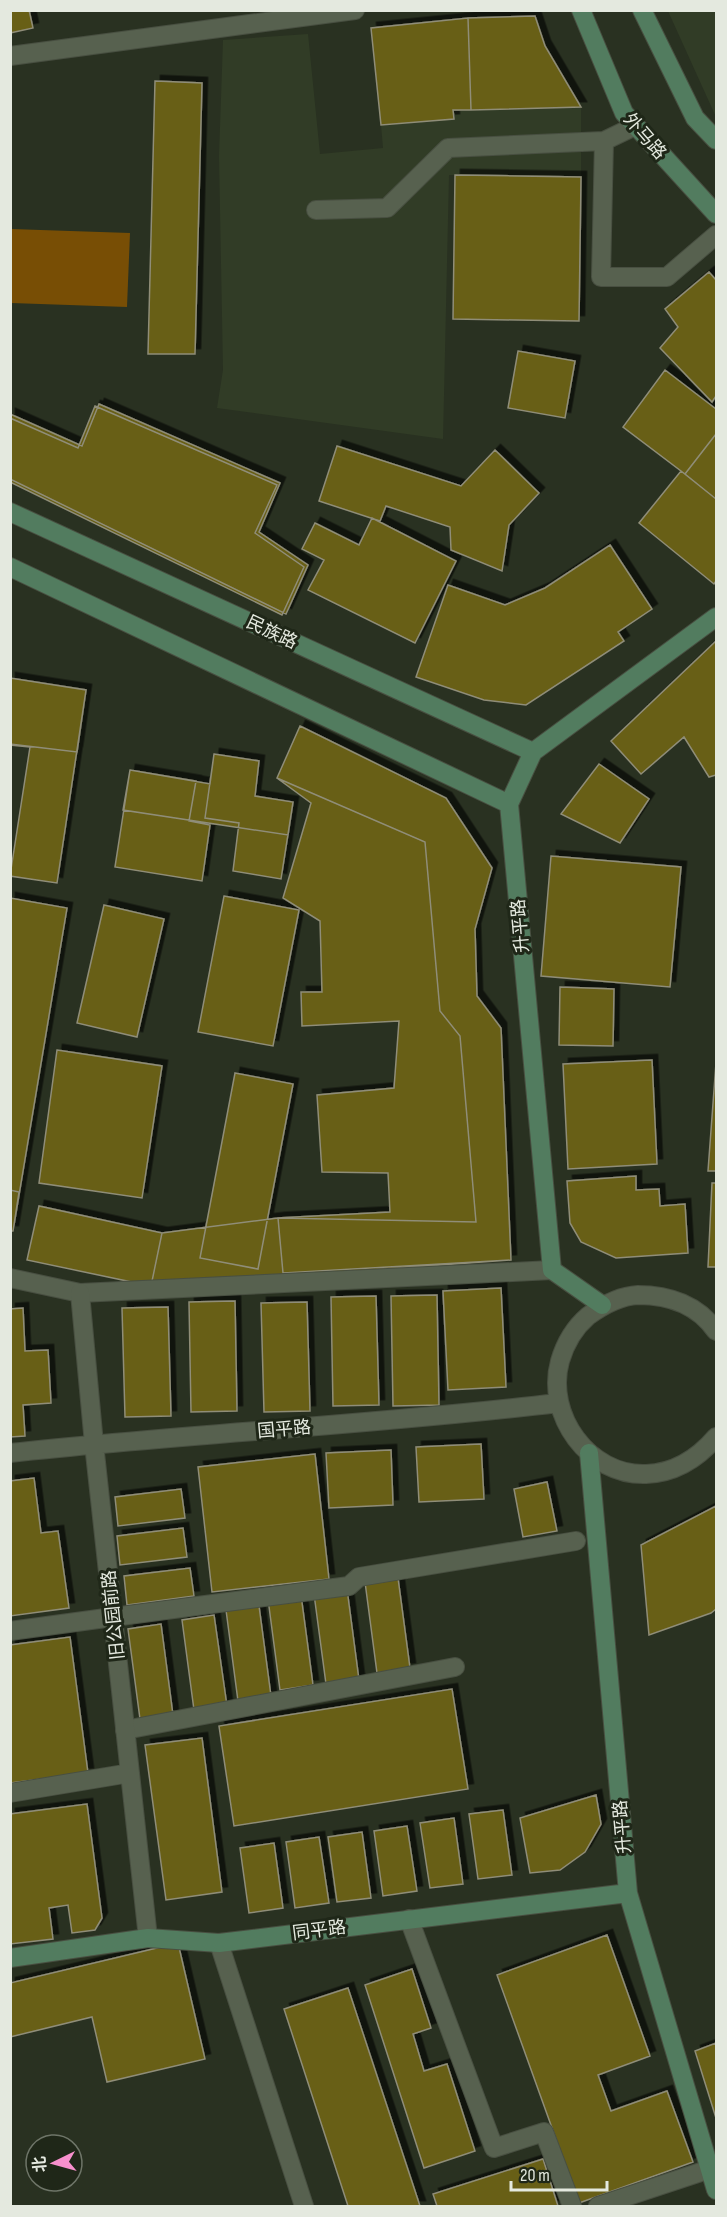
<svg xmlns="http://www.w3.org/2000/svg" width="727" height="2217" viewBox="0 0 727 2217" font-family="'Sofia Sans Condensed','Noto Sans SC',sans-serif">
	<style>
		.built { fill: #313c26 }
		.green { fill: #784e05 }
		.building { fill: #685e14; stroke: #8f8d78; stroke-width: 1.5; filter: url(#shadow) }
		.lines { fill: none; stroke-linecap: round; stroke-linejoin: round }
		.lane-casing { stroke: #484f41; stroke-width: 20 }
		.street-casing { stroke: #484f41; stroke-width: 20 }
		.secondary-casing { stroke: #484f41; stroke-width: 20 }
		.lane { stroke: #57614f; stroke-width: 18 }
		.street { stroke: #57614f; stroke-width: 18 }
		.secondary { stroke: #527c5f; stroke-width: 18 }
		.labels { text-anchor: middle; stroke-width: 6; stroke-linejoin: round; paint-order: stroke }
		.street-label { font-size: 18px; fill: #e4e9df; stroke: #1f2718 }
	</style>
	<defs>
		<filter id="shadow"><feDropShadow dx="5.5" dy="-5.5" stdDeviation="0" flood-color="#0009"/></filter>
	</defs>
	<rect width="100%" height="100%" fill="#293121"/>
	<path class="built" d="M668,11H716V117Z
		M308,34L320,154L383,148L381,125L453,119V110L581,107V177L449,175L443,439L217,408L223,370L219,156L223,40Z"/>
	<path class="green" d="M11,229L130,233L127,307L11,303Z"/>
	<path class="building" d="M10,10H29L33,28L10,33Z
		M535,16L545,46L581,107L471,110L468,18Z
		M468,18L471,110H453L454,119L381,125L371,28Z
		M155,81L202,83L195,354H148Z
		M455,175L581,177L579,321L453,319Z
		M709,272L716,280V396L712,402L660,348L678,327L665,309Z
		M518,351L575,361L565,418L508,408Z
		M665,370L716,409V434L685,474L623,427Z
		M99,404L280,483L259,532L308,565L286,614L10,479V414L82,446Z
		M95,406L277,485L255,533L304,567L282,615L10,482V418L78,448Z
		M716,434V499L685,474Z
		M337,446L461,486L495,450L539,493L509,525L502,571L451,550L450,527L386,506L380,521L319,501Z
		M681,471L716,499V581L714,584L639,523Z
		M372,518L456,561L415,643L308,590L324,560L302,549L315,523L359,545Z
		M610,545L652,609L618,632L624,641L526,705L484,700L416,677L448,585L505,605L545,588Z
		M716,641V775L709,777L684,737L641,774L611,741Z
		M10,678L86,690L57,883L10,876L30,747L10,745Z
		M10,678L86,690L77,752L10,744Z
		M300,726L446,798L492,868L475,929L477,996L501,1028L511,1260L283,1273L278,1218L390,1212L388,1173L322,1172L317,1095L394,1088L399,1021L302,1026L301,992H322L320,921L283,898L311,803L277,778Z
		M300,726L446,798L492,868L475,929L477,996L501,1028L511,1260L151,1286L27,1260L39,1206L162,1233L278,1218L476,1222L460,1036L440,1011L425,842L277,778Z
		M214,754L259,761L255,796L293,802L281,879L233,871L239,823L205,818Z
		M214,754L259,761L255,796L293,802L288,835L123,810L130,770L210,784Z
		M599,764L649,799L620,843L561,814Z
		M130,770L196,781L189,821L210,825L202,881L115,867Z
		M551,856L681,867L670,987L541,976Z
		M224,896L299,910L273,1046L198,1032Z
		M10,898L67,908L13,1231H10Z
		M104,905L164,919L137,1037L77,1023Z
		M560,987L614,989L613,1046L559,1045Z
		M57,1050L162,1066L142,1198L39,1183Z
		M652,1060L657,1164L568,1169L563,1064Z
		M716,1063V1171H708Z
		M235,1073L293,1084L258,1269L200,1258Z
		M636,1176V1190L659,1189L660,1206L685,1204L688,1253L616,1258L581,1242L570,1223L567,1181Z
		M712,1183H716V1267H708Z
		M10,1190L19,1192L13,1231H10Z
		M39,1206L162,1233L151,1286L27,1260Z
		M501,1288L506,1387L448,1390L443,1291Z
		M437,1295L439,1405L393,1406L391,1296Z
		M376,1296L379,1405L333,1406L331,1297Z
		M235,1301L237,1411L191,1412L189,1302Z
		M307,1302L310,1411L264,1412L261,1303Z
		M168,1307L171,1416L125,1417L122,1308Z
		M23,1308L25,1351L48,1350L51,1403L23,1405L25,1436L10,1437V1309Z
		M481,1444L484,1499L419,1502L416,1447Z
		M391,1450L393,1505L329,1508L326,1453Z
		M315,1454L329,1579L212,1592L198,1467Z
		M34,1478L41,1533L58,1531L69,1608L10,1616V1481Z
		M547,1482L557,1531L523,1537L514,1489Z
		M181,1489L185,1518L118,1526L115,1497Z
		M716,1506V1609L711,1613L649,1635L641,1545Z
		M183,1528L187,1557L120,1565L117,1536Z
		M190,1568L194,1596L127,1605L124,1576Z
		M398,1578L410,1668L377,1673L365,1582Z
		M347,1589L359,1680L326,1684L314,1594Z
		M301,1595L313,1685L280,1690L268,1599Z
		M259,1606L271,1696L238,1701L226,1610Z
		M214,1615L227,1706L194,1710L182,1620Z
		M161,1624L173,1715L140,1719L128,1629Z
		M70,1637L88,1773L10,1783V1645Z
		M452,1689L468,1789L234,1826L219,1726Z
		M202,1738L222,1892L166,1900L145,1745Z
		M596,1795L601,1824L585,1852L560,1870L530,1873L520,1818Z
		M87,1804L102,1918L95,1930L72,1933L68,1905L49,1908L53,1939L10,1944V1814Z
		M503,1810L512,1875L478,1879L469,1814Z
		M454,1818L463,1884L430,1888L420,1823Z
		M407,1826L417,1891L383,1896L374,1831Z
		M362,1832L371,1898L337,1902L328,1837Z
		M319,1837L329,1903L295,1908L286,1842Z
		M274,1843L283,1908L249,1913L240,1848Z
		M607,1935L650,2056L598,2075L611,2111L667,2091L693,2162L579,2203L497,1975Z
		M178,1943L205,2059L107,2082L92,2017L10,2037V1983Z
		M412,1969L431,2028L413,2034L424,2071L447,2064L475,2151L424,2168L365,1985Z
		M348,1988L420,2206H348L284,2009Z
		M716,2043V2118L695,2051Z
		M543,2159L558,2206H437L433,2194Z"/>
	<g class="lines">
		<defs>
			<path id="lane" d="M635,126L604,141L601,277H667L716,235
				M316,210L387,208L448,148L604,141
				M10,1278L80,1293L552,1270
				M113,1617L349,1586L359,1577L576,1541
				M125,1730L455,1667"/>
			<path id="street" d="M10,56L355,10
				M80,1293L94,1444L148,1938
				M716,1331C698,1305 669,1295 638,1295C619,1296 603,1305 588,1316C574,1328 565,1344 560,1361C545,1415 589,1476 646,1474C676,1473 698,1458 716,1437
				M10,1453C193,1433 376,1425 558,1403
				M10,1631L113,1617
				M10,1793L130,1773
				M409,1919L494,2148L544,2132L572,2206
				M219,1943L304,2206
				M598,2206L710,2169"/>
			<path id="secondary" d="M581,10L624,113L716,214
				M642,10L695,118L716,140
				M10,512L533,752
				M10,567L509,804
				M602,1305L552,1270L509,804L533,752L716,617
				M589,1453L628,1893L716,2190
				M10,1958L148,1938L219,1943L628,1893"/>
		</defs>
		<use href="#lane" class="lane-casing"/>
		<use href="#street" class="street-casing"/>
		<use href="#secondary" class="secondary-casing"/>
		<use href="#lane" class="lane"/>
		<use href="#street" class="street"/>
		<use href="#secondary" class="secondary"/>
	</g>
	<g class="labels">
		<g class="street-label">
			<text transform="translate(645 136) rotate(49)" y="6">外马路</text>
			<text transform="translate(272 632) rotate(25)" y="6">民族路</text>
			<text transform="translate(520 926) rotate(-95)" y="6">升平路</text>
			<text transform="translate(284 1429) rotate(-5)" y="6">国平路</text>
			<text transform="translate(113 1615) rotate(-96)" y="6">旧公园前路</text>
			<text transform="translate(622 1827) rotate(-95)" y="6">升平路</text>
			<text transform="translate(319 1930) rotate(-7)" y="6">同平路</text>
		</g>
	</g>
	<rect width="727" height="2217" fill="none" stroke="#e4e9df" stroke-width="24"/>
	<g transform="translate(54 2163) rotate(265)"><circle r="28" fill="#1f2718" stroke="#6e7568" stroke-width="1.5"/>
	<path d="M0-4.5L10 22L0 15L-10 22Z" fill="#f790cd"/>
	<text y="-9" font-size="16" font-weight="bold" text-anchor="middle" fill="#e4e9df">北</text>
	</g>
	<path d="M511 2181v9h96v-9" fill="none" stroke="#e4e9df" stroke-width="3"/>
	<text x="520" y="2181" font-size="18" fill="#e4e9df" stroke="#1f2718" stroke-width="4.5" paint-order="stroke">20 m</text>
</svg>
